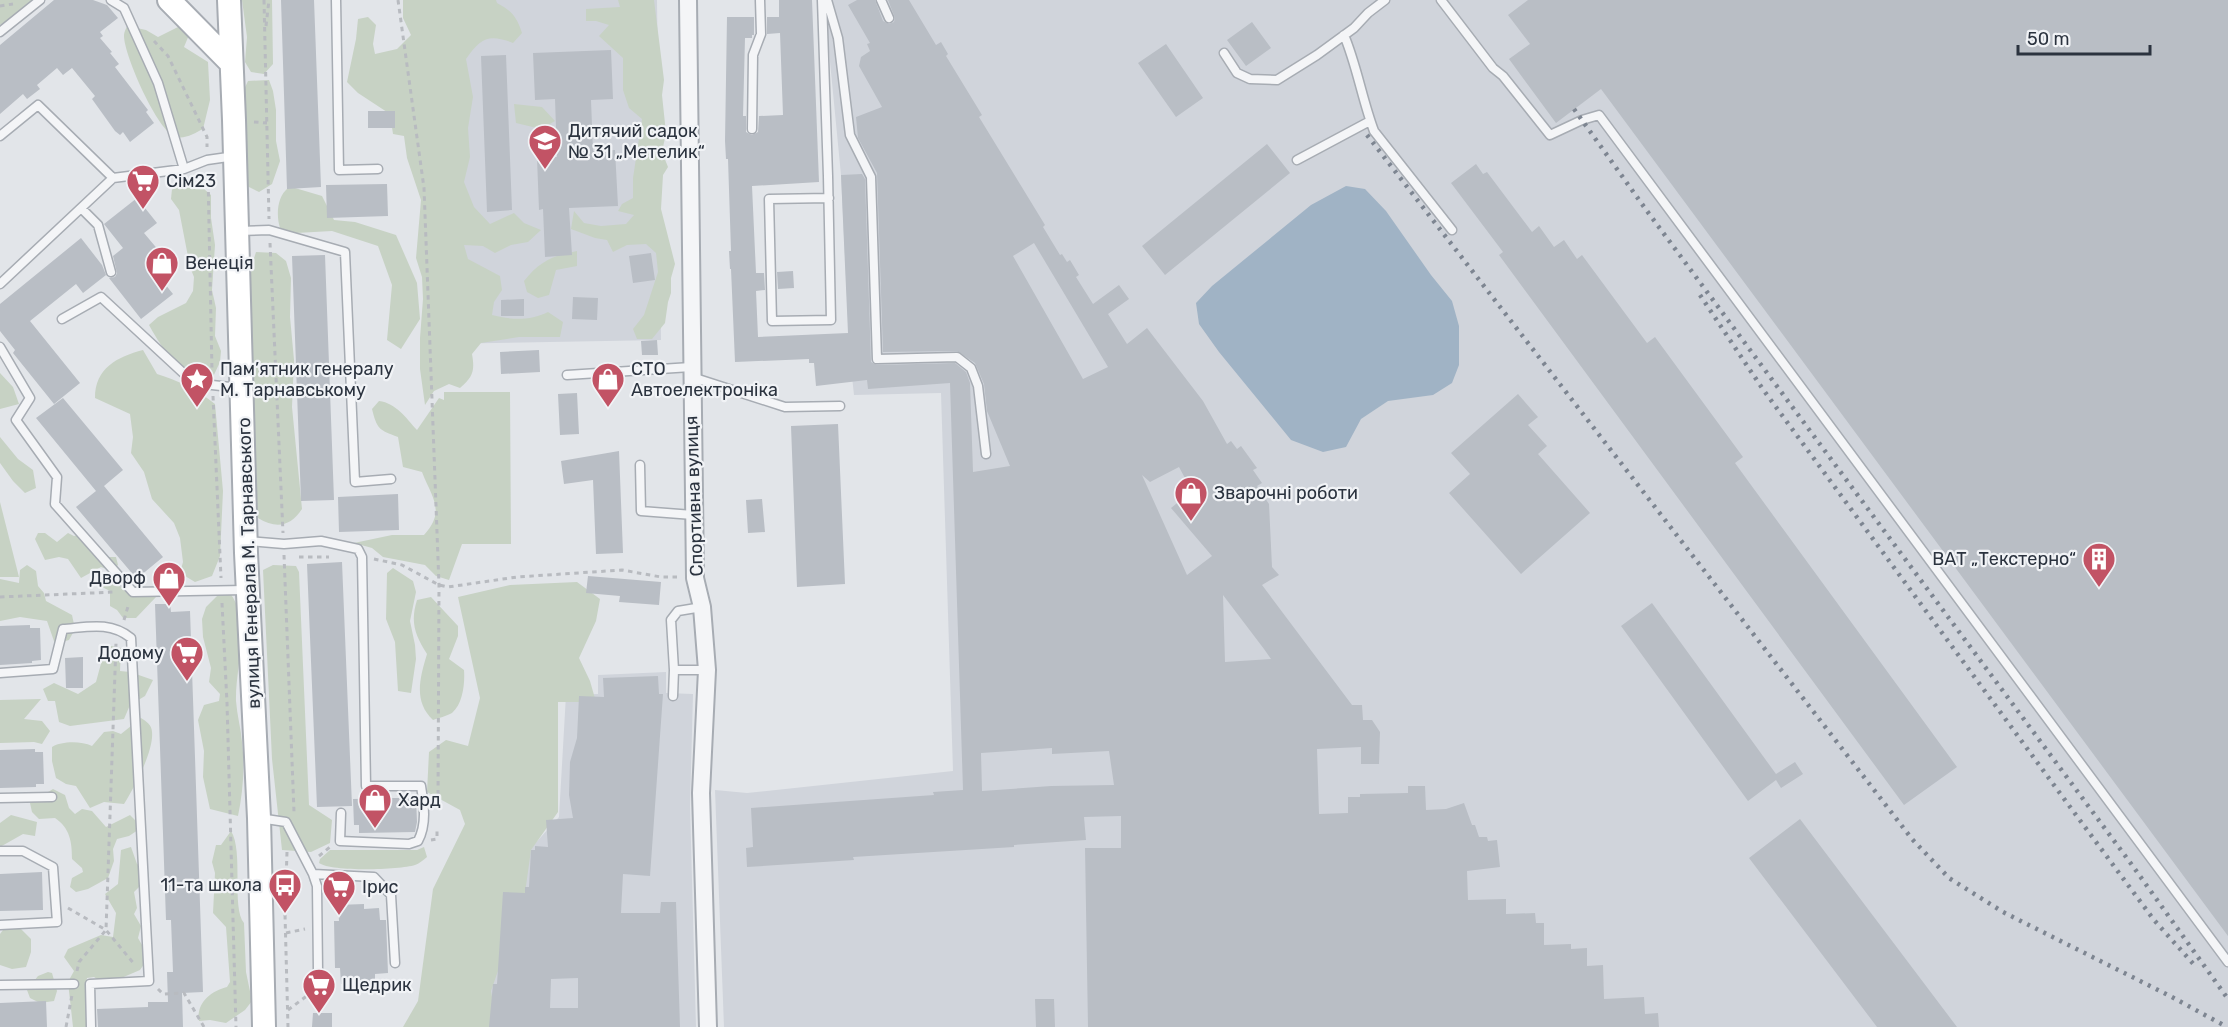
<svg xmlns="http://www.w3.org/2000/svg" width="2228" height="1027" viewBox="0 0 2228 1027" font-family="Rubik,sans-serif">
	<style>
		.built { fill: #d0d4db }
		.green { fill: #c7d2c4 }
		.water { fill: #a0b3c5 }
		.building { fill: #b9bec5; fill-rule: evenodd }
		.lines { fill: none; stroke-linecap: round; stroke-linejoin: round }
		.lane-casing { stroke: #a7acb3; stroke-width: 11 }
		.street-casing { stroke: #a7acb3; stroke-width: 20 }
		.secondary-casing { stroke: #a7acb3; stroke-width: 26 }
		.path { stroke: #b8bbc0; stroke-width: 3; stroke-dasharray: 4.5 4.5; stroke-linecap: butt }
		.lane { stroke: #f4f5f7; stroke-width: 8 }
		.street { stroke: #f4f5f7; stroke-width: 16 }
		.secondary { stroke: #fff; stroke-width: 22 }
		.rail { stroke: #7d8591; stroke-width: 4.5; stroke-dasharray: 3 6; stroke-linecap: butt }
		.labels { text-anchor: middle; stroke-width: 4.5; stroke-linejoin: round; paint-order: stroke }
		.poi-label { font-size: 18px; fill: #2b333f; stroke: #f1f3f6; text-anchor: start }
		.street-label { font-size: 18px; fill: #2b333f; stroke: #f1f3f6 }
	</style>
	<rect width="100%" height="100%" fill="#e2e5e9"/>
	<path class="built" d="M429,0H657L661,340L434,344Z
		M824,0H2228V1027H724L715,790L747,793L953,771L941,393L854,395L850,358L841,175Z
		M666,672V693L693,694L690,806L696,1027H481L494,889L559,817L566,695L598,694V675Z"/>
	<path class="green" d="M0,0H34L29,6L0,25Z
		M242,0H272L273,64L264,74L251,72L245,62L247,37Z
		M403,0H496L497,3C512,11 517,17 522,33L513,43C488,33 480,39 466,59L473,97L468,128L470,157L464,182L474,207L490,224L514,213L524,223L541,230L528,242L511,245L495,253L483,246L464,245L468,259L500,276L502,290L494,302L492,315C511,320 530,321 548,312L563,322L560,337H519L481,343L472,354C475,371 473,377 460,388L449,384L434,391L425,405L420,369V338L423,299L422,277L416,258L421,200L407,158L404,136L393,134L390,114L358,93L347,82L356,39L358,19L368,17L376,25L373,44L375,54L397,49L411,35L403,18Z
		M618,0H654L664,80L662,95L666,133L662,152L668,167L663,175L661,209L675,264L671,278V293L668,302L665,323L652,339H637L633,329L644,315L658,272L656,253L646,244L627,245L613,252L607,240L595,238L571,229L574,211L584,223L601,226L626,224L634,215L618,211L622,204L633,198V178L642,119L629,108L623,90V58L599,36L609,25L596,21H586V9L620,7Z
		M127,26L146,30L158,37L180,26L189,35L184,47L208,62L210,100L203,129C195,133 186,139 176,137C158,133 123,53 124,35C124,32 126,29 127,26Z
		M269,80L273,91L276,110V141L280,161L272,184L259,192L245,185L242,151L247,129L241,96L248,81Z
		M514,104L542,107L555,121L541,129L516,123Z
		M181,181L197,183L211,195V218L215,245L212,290L216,308L215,336L221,351L220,362L212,379C207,379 201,381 197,379C179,374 158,342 149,325L158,317L186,303L193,291L194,277L190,267L179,210L171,199L172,189Z
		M288,188H295L322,196L334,220L355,222L396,235L417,283L420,319L401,349L387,340L392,285L378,246L332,231L296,233L280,228C276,215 277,197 288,188Z
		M577,251V266L556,270L549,295L538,298L527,292L524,281C540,261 552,256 577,251Z
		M256,252L276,253L286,261L291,278L290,317L294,360L292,407L302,509C290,527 276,529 258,518L250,464L249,437L253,375L246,284Z
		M143,350L157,374C177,380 198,390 215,404L223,491L220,556L212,576L195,582L180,573L183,562L180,538L174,523L152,499L144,472L131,453L133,437L130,414L95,398C95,368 117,357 143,350Z
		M0,373L13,387L19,404L0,409Z
		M444,392H510L511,544H462L449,580L436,576L425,565L383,557L372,548L354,543L392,535H424C446,511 432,498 422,472L403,467L398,437C379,430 377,429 372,409L379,401C396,403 406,418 417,430L439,398L444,400Z
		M0,437L18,459L33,470L36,488L25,493L13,481L0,463Z
		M0,502L19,577H0Z
		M38,533H45L57,542L68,533L74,536L84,534L105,557H116L118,565L112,571L101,567L81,578L68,559L59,557L45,560L35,539Z
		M27,565L36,571L38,586L44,593L46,601L72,615L75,629L69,640L55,644L47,621L20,617L0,621V579L19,583L20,570Z
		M273,565L296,566L299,572L309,805L332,820L330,843L311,852L282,850L272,759L263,570Z
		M393,568L413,581L416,592L410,621L415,645L416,659L411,693L398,691L395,642L386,619L387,573Z
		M103,578L115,582L121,587L132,586L154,590L156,597L136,618H123L117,610L110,606V591L100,586Z
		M577,582L600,599L596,621L579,658L590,681L596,702H558V812L531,850L525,893L491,991L497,1027H403L418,1001L433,889L465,824L460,810L427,792L429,752L446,740L468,746L480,698L458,597L510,585Z
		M220,593H230C252,623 235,667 236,701C237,715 241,729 242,742C245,767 243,792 238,816L210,809L203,777L204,751L198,720L204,705L219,701L220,694L209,682L211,668L203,637L202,619L206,607Z
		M431,597L458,626V636L449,659L464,670C465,683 463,704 452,713C447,716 438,718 433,720C413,701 420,678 427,654C415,635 410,622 417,600Z
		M106,645L121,648L120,671L130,672L153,680L145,696L130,705L124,719L70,726L59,722L55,701H48L43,689L54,683L78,694L96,682Z
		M41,699L24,719L42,721L50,731L42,744L34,742L0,743V700Z
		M141,718C146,721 152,725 152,732C154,751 134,788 124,804L104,802L90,808L76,786L66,784L56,778L52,761V747C62,741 81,741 92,746L104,732L113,731L121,734Z
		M53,789L65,795L69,808L75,814L82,809L92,811L106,827L130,815L136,821L138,830L129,836L117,839L113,849L114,861L108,878L88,889L76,892L70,887L72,878L83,872L82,868L72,859C72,842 70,828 55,818L39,819L32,812L30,803Z
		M11,815L37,822L35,836L23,834L0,847V823Z
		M231,831C244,852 231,907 244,923L246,972L252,1001L245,1010L226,1023L210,1020L199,1021C196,1003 211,991 227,987L230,982L226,927L213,913L215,873L212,862L216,845H221Z
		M131,847L137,864L148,870L149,877L134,892L137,908L134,914L141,926L138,938L149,957L140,970L112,982L100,981L94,977L87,978L85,992L87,1027H73L68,982L74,971L64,957L68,949L101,935L113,937L116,913L105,894L118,884L121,850Z
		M424,847L427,857C423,860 419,864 415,865C399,870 332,872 319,863L320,859L330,850H417Z
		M12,926L21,929L31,939V952L26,967L12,969L0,965V934L3,930Z
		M48,972L52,973L57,991L54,1001L40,1003L30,998L27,990L38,976Z"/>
	<path class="water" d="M1346,186L1365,189L1386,211L1431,275L1452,301L1459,326V365L1452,383L1433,395L1388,401L1361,419L1346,447L1323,452L1291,440L1219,352L1199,324L1196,303L1212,286L1311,205Z"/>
	<path class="building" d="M54,0H93L107,5L118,18L100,32L103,36L100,38L112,52L110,53L119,64L115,67L148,110L146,112L154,123L130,142L123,132L120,135L115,131L92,99L95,96L72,68L63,75L57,68L37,85L40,89L27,99L23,94L0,114V45Z
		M281,0H314L321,187L287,189Z
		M779,0H812L819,182L752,186L756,273H764L765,290L756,291L758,337L848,333L841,175L862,174L865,179L871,362L877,365L955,363L966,372L970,383L973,472L1010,466L987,411L984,384L975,363L957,351L883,352L877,173L858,138L856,117L882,107L859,66L861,57L870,51L867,44L870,43L848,5L857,0H875L883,21L889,24L894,22L895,18L888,0H909L936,45L941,42L948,54L946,56L982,115L979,117L1045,225L1043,227L1060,255L1062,254L1067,262L1070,260L1079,275L1076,277L1093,304L1119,285L1129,299L1108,314L1127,344L1147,328L1203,401L1227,444L1231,441L1237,449L1241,446L1257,468L1253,470L1262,483L1257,486L1269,504L1272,567L1279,575L1262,585L1352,705H1362L1363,720H1372L1380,732L1379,764H1361V747L1317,749L1319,814L1348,813V797H1360V794L1408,793V786H1425L1426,810L1446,809L1464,803L1472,825H1475L1479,837H1487L1488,841L1497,840L1500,867L1467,871L1468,900L1506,899V914L1535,913L1536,923H1544V945L1571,944V949L1587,948V966L1603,965L1604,999L1644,997L1645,1014L1658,1013L1659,1027H1088L1085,848H1121V816L1084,817L1086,840L1014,845V847L853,857L854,860L747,867L746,848L753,847L751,808L934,795L933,792L963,790L950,383L868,389L867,380L816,386L814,363H809V359L735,362L731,269H730L729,251H731L728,159H726L725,141L727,17H754V35H752V38H745L743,116H746V132L752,135L758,132L759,116L783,115L780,33L767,34V17H779ZM1034,243L1108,367L1083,379L1013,256ZM1179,467L1192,491L1171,508L1212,556L1187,575L1142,475L1150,482ZM1223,595L1264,649L1271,659L1225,662ZM1052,748V754L1109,751L1114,785L1051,786L982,791L981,753Z
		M1528,0H2228V936L1601,89L1556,123L1509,59L1530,44L1508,15Z
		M1252,22L1271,48L1246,66L1227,40Z
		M1166,44L1203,98L1176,117L1138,63Z
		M611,50L613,99L591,100L593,151L615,150L618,206L569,208L572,255L545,257L543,209L539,210L537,158L557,157L555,99L535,100L533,53Z
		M506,55L512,210L487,212L481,56Z
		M368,111H395V128H368Z
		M1267,144L1290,173L1165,275L1142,246Z
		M1476,164L1483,174L1487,172L1532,232L1539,226L1554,247L1564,240L1577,259L1582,255L1647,343L1655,337L1743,457L1735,463L1751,485L1957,767L1904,805L1499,255L1503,252L1451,183Z
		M387,184L388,216L327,218L326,185Z
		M137,198L157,223L144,233L165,258L152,268L173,294L141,319L109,278L115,277L117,273L113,256L123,248L104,224Z
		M81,238L102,265L106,275L83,293L76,284L30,321L80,383L54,404L13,353L15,350L0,331V304Z
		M651,253L655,280L633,283L629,256Z
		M325,255L334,500L301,501L292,256Z
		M793,271L794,288L778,289L777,272Z
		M573,297L598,298L597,320L572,319Z
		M524,299V316H501V300Z
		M657,340L658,355H642L641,341Z
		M539,350L540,372L501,374L500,352Z
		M577,393L579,434L560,435L558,394Z
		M1518,394L1538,417L1528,425L1547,446L1538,454L1590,513L1521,574L1449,493L1470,474L1451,453Z
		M63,398L123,470L104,486L163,557L140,576L139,575L136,578L76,507L96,491L36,418Z
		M838,424L845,584L797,587L791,426Z
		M619,451L623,553L596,554L593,480L564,484L561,461Z
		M398,494L399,530L339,532L338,497Z
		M762,499L765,532L748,533L746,500Z
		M342,562L352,806L317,807L307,564Z
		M588,576L661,582L659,605L619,602L620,596L586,593Z
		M1652,603L1776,774L1795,762L1803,774L1781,788L1776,780L1748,801L1621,626Z
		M155,604H170L171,612L190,611L203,992L182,993L183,1027H98L97,1009L148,1007V1002H168L167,972H173L171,920H166Z
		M30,625V628H40L41,660L32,661V663L0,665V626Z
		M83,657V688H66L65,658Z
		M658,676L659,694H663L650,876L623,874L621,913H660L661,902H676L680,1027H489L493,984H497L503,892L525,893V887H529L531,850H535V846L548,847L546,820L573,818L569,795L570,762L577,738L579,696L604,697L603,678ZM578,978V1008H550L551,979Z
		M35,749V752H43L44,784H36V787L0,788V750Z
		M389,798H416L417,822L415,832L359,833V825H354L353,799Z
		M1800,819L1957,1027H1877L1749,858Z
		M42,872L43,910L0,911V874Z
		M364,904V909L379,908L380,920H386L388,973L375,974V982L341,984L340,968H335L334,921H339L338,905Z
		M1035,999H1054L1055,1027H1036Z
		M46,1001L47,1027H0V1003Z
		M313,1013H332V1027H312Z"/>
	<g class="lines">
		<defs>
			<path id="lane" d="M111,0L124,8L158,83L184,169
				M336,0L339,170L378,169
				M822,0L828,176L831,320L772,321L769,199L829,198
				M827,0L838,38L850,135L871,177L877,359L957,357L971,368L978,386L986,454
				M881,0L889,18
				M1441,0L1493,68L1503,76L1550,135L1582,120L1599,115L2228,962
				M0,32L40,0
				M1344,35C1357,66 1362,99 1374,131L1452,230
				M1224,53L1237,73L1250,79L1277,80L1317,55L1354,28L1368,13L1385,0
				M752,129L753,55L761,34L760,0
				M0,136L38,105L113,178
				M1297,160L1370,121
				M81,208L98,225L111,272
				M237,231L269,230L345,252L355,482L391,479
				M0,284L113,178L184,169L207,160L235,156
				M62,319L101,297L194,383L239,388
				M0,347L30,398L16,420L57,477L55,504L133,592L245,590
				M567,375L691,367
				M692,377L785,407L840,406
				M640,465L641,511L693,515
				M247,541L284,544L321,541L358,549L362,557L366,786H421C424,805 427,824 418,841L409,844L340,841L341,813
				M674,670L671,620L678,611L702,607
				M0,673L53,669L63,629C88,627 110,621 131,638L149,981L90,984L91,1027
				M673,696L674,670H707
				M0,798L52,797
				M259,818L286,822L313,874L374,877L391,895L395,963
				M0,851H23L53,867L57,922L0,925
				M313,874L317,886L318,971
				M0,985L74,984"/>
			<path id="street" d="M688,0L695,578L702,607L707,670L701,793L708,1027"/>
			<path id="secondary" d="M169,0L231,63
				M229,0L234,120L246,553L259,818L264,1027"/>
		</defs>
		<use href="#lane" class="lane-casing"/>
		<use href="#street" class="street-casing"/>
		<use href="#secondary" class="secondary-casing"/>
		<path class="path" d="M264,0L269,219
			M398,0L424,188L439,585L438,803
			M0,6L13,4
			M266,26L269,0
			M154,41L168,56L207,137V147
			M254,122L267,123
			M208,174L212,372
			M270,243L283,533
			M213,396L221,578
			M284,555L294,812
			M299,557H329
			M374,559L402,565L439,585L448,587L517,577L622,570L661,577H678
			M0,597L115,592
			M222,603L227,703L236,1027
			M124,620L129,603
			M431,840L437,839V828
			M287,852L285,914L288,1027
			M319,856L330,847
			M68,908L106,930L135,965
			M286,933L305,929
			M77,971L79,962L106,930L116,643
			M158,989L163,994L184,993L204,1027
			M288,1010L308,995L314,981
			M66,1027L72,995"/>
		<use href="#lane" class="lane"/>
		<use href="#street" class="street"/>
		<use href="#secondary" class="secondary"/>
		<path class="rail" d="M1574,109L1647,211L2132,865L2228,999
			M1367,135L1912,839L1949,878L2003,912L2170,996L2227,1027
			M1700,295L1762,388L2073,811L2154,920L2197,968"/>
	</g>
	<defs>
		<symbol id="school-pin" viewBox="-11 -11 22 30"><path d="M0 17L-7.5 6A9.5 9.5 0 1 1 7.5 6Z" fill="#c25365" stroke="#f1f3f6"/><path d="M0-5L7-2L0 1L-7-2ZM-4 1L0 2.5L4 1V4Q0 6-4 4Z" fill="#fff"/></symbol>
		<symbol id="supermarket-pin" viewBox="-11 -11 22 30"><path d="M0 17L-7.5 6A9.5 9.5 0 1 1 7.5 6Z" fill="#c25365" stroke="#f1f3f6"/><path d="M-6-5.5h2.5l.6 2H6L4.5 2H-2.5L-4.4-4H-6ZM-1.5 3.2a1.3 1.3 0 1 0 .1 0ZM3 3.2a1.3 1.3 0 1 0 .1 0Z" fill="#fff"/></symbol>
		<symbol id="shop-pin" viewBox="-11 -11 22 30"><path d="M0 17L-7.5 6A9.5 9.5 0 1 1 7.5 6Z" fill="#c25365" stroke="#f1f3f6"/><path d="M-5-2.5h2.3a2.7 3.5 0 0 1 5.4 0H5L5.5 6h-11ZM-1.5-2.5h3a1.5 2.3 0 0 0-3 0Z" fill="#fff"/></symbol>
		<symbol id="sight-pin" viewBox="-11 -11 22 30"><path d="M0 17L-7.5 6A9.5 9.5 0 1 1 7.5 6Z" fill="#c25365" stroke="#f1f3f6"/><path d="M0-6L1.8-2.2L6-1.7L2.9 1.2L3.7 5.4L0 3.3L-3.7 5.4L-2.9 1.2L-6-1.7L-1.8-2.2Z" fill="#fff"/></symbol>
		<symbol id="building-pin" viewBox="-11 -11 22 30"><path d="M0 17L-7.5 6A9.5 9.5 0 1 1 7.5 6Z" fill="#c25365" stroke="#f1f3f6"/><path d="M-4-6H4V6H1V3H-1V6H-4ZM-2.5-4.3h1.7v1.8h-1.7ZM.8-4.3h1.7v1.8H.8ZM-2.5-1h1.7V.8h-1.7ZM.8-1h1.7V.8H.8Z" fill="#fff"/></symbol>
		<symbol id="bus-pin" viewBox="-11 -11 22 30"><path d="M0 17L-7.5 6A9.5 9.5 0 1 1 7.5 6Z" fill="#c25365" stroke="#f1f3f6"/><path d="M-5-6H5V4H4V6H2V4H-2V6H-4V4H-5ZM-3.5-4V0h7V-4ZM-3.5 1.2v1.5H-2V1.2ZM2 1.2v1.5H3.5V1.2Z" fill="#fff"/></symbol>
	</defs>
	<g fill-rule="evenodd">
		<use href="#school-pin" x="526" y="122" width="38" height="52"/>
		<use href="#supermarket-pin" x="124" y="162" width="38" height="52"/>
		<use href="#shop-pin" x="143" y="244" width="38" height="52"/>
		<use href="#sight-pin" x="178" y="360" width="38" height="52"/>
		<use href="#shop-pin" x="589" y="360" width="38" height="52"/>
		<use href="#shop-pin" x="1172" y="474" width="38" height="52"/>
		<use href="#building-pin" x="2080" y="540" width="38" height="52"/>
		<use href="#shop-pin" x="150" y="559" width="38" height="52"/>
		<use href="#supermarket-pin" x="168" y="634" width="38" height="52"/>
		<use href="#shop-pin" x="356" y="781" width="38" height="52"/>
		<use href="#bus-pin" x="266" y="866" width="38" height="52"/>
		<use href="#supermarket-pin" x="320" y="868" width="38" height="52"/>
		<use href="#supermarket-pin" x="300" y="966" width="38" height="52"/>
	</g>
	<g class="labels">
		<g class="poi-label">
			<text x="568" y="137">Дитячий садок<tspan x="568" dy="21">№ 31 „Метелик“</tspan></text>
			<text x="166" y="187">Сім23</text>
			<text x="185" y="269">Венеція</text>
			<text x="220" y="375">Пам’ятник генералу<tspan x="220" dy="21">М. Тарнавському</tspan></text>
			<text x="631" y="375">СТО<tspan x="631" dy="21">Автоелектроніка</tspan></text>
			<text x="1214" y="499">Зварочні роботи</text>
			<text x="2076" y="565" text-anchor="end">ВАТ „Текстерно“</text>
			<text x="146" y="584" text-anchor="end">Дворф</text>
			<text x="164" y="659" text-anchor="end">Додому</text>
			<text x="398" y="806">Хард</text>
			<text x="262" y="891" text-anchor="end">11-та школа</text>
			<text x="362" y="893">Ірис</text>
			<text x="342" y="991">Щедрик</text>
		</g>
		<g class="street-label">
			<text transform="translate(694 496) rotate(-92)" y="6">Спортивна вулиця</text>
			<text transform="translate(249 563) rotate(-92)" y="6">вулиця Генерала М. Тарнавського</text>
		</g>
	</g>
	<path d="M2018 45v9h132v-9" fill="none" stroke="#2b333f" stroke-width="3"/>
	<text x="2027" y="45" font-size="18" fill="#2b333f" stroke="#f1f3f6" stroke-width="4.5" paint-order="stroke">50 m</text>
</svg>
